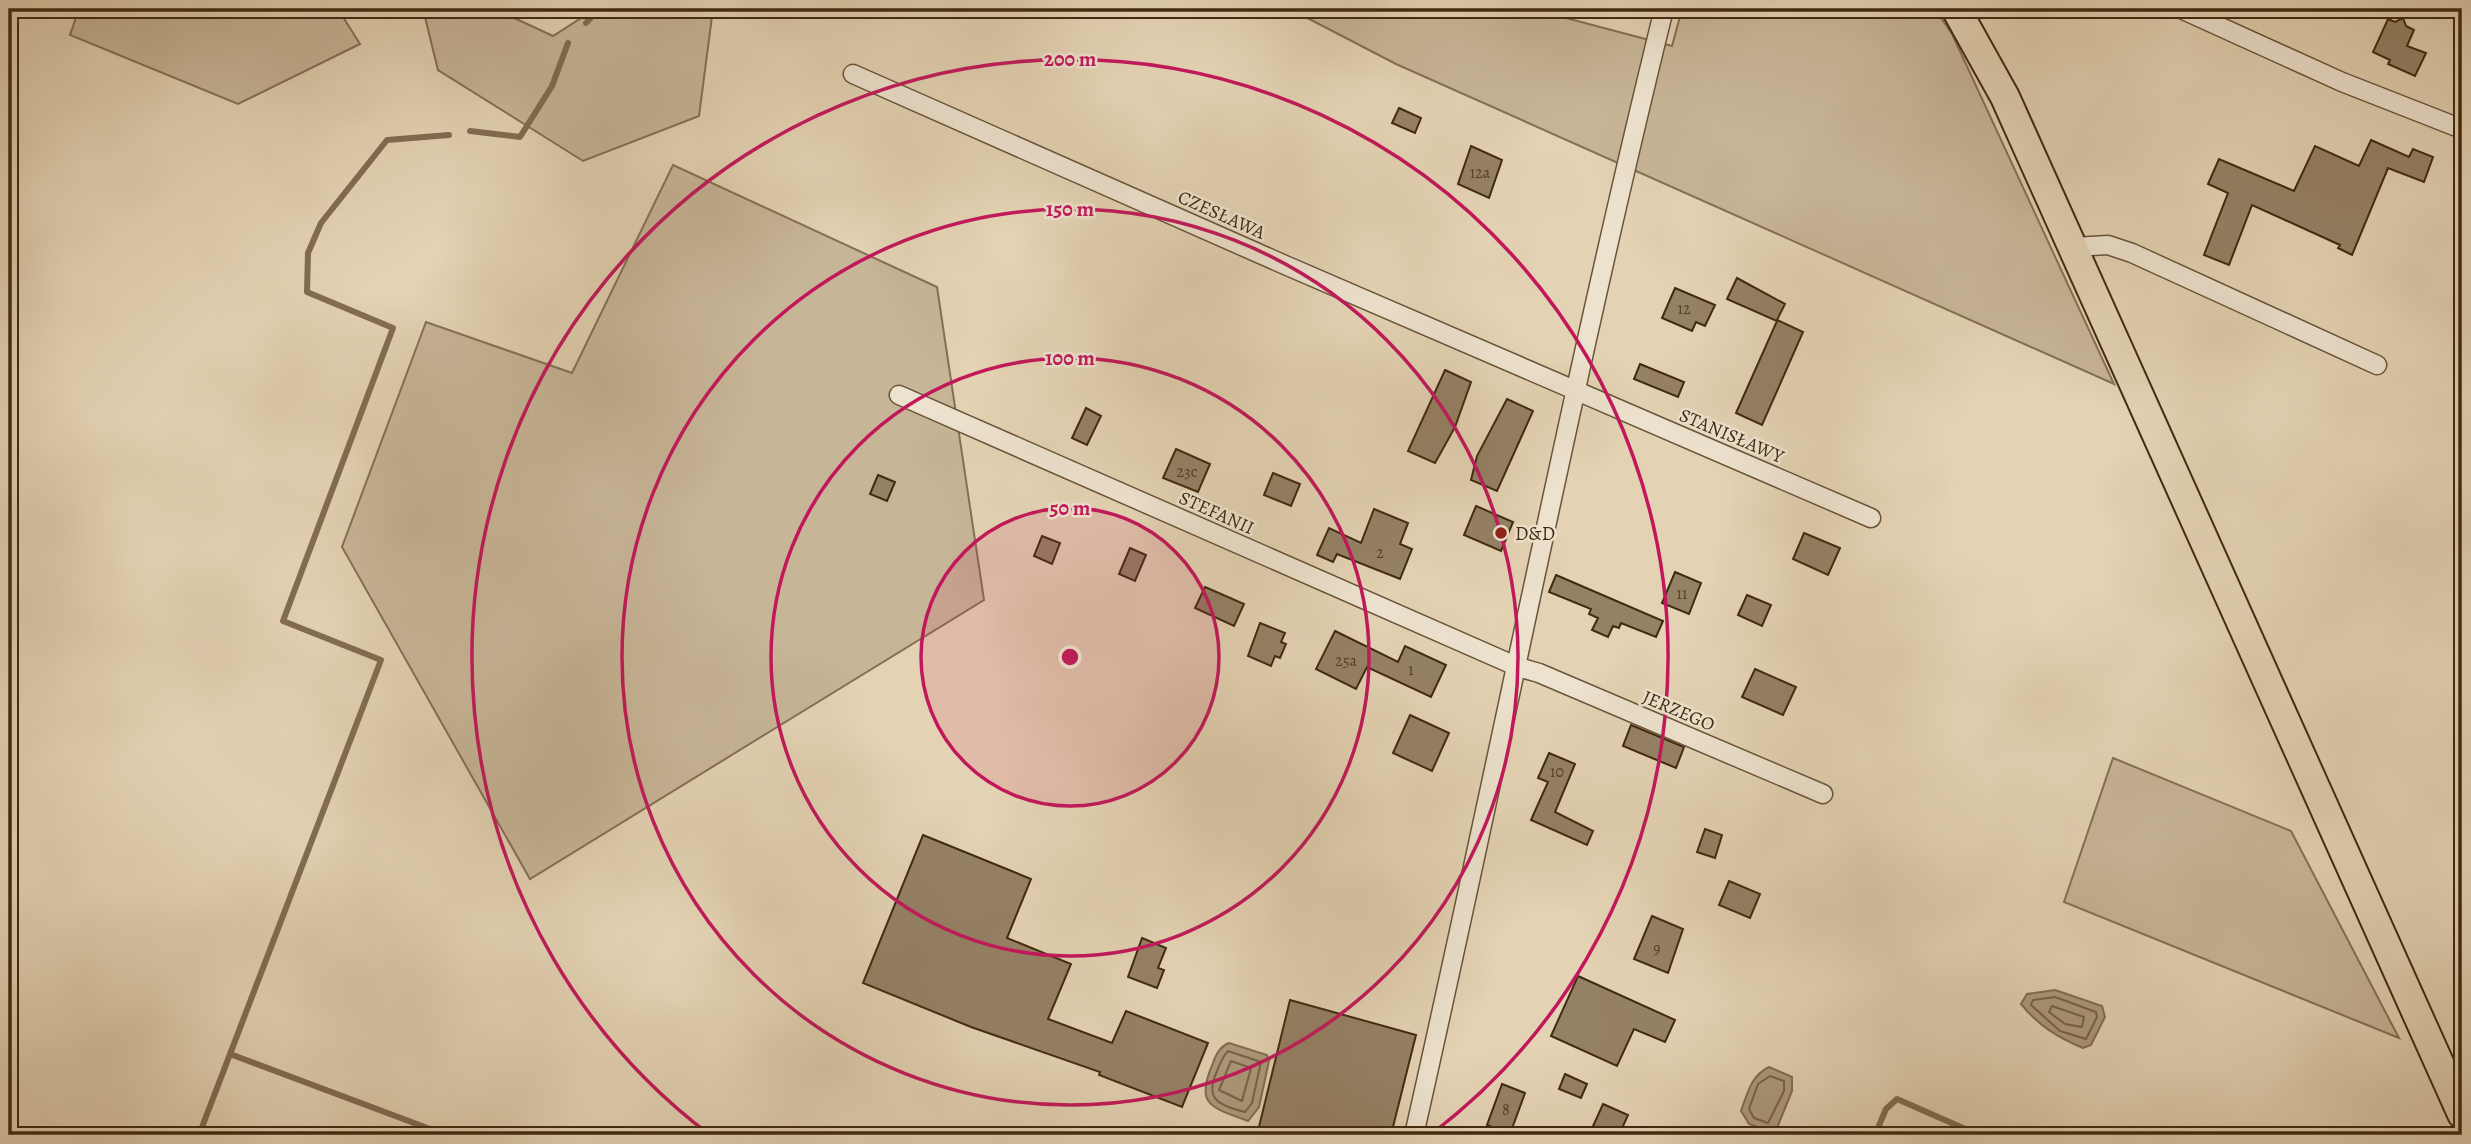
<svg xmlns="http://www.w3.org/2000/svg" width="2471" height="1144" viewBox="0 0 2471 1144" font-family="Alegreya,serif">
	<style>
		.green { fill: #c7b597; stroke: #847054; stroke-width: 2 }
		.water { fill: #ac997c; stroke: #816d51; stroke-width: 2 }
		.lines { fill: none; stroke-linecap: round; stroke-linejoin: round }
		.shore { stroke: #766246; stroke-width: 2 }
		.stream { stroke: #816d51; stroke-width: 6 }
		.building { fill: #958165; stroke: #402a10; stroke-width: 2 }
		.minor-casing { stroke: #695439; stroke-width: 21 }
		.primary-casing { stroke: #402a10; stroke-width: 32 }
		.minor { stroke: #ede2ce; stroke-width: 18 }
		.primary { stroke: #e3d2b3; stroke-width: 28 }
		.ring { fill: none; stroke: #c2185b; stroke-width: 3.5 }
		.poi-dot { fill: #8f2418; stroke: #ede2ce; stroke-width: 2.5 }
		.labels { text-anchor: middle; stroke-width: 5; stroke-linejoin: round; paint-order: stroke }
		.number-label { font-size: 16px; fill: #554025 }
		.street-label { font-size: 19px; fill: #402a10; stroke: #ede2ce }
		.poi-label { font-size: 19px; fill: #402a10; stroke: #ede2ce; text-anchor: start }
		.centre { fill: #c2185b; stroke: #ede2ce; stroke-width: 3.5 }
		.ring-label { font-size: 21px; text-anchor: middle; font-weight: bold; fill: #c2185b; stroke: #ede2ce; stroke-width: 5; stroke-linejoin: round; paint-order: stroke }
	</style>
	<rect width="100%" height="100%" fill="#e3d2b3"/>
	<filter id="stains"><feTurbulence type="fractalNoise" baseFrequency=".00286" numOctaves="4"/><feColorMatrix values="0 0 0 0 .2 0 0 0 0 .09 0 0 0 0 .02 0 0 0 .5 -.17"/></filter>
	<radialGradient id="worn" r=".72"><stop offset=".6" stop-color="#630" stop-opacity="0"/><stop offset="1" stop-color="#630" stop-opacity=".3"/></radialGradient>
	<path class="green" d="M79,9H338L360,44L238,104L70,35Z
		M423,9H495L553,36L595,9H713L699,116L583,161L438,70Z
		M1290,9H1532L1672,46L1682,9H1935L1952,34L2114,384L1396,64Z
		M673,165L937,287L984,600L530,879L342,547L426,322L572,373Z
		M2113,758L2291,831L2399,1038L2064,902Z"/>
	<path class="water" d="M2055,990L2102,1006L2105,1017L2091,1045L2083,1048C2057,1037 2039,1026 2021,1004L2027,994Z
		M1229,1043L1267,1055L1269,1061L1259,1107L1248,1121C1212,1107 1194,1106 1213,1063C1216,1054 1220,1046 1229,1043Z
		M1769,1067L1792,1077V1091L1777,1128L1769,1131L1749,1124L1741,1111C1748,1092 1751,1076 1769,1067Z"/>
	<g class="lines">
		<path class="shore" d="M2055,997L2096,1012L2097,1017L2086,1039L2060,1031L2031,1005L2033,1000Z
			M2052,1006L2084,1017L2082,1027L2065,1024L2049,1012Z
			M1228,1051L1261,1062L1252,1103L1245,1112C1219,1105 1204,1100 1217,1071C1220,1064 1222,1057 1228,1051Z
			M1231,1061L1251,1068L1242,1101L1219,1090Z
			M1770,1076L1784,1081V1091L1768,1123L1754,1118L1749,1109L1758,1084Z"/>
		<path class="stream" d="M586,23L599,9
			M470,131L520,137L552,86L568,43
			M230,1054L446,1135
			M199,1135L381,660L283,621L393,328L307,292L308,253L321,223L387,140L449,135
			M1875,1135L1886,1109L1897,1099L1979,1135"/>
	</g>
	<path class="building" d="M2403,18L2406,26L2414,30L2407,46L2426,53L2415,76L2388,64L2390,60L2373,52L2388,19L2395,22Z
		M1399,108L1421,118L1415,133L1392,123Z
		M2371,140L2409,157L2413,149L2433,157L2424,182L2388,168L2352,255L2338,248L2340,245L2252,205L2229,265L2204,255L2228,193L2208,184L2219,159L2294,191L2315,146L2359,166Z
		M1471,146L1502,160L1489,198L1458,184Z
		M1737,278L1785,304L1777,320L1803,332L1762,425L1736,413L1777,321L1727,299Z
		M1675,288L1715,305L1705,326L1696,322L1692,331L1662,318Z
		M1640,364L1684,382L1678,397L1634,379Z
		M1445,370L1471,382L1455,427L1435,463L1408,451Z
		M1507,399L1533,411L1497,491L1471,480L1477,456Z
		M1086,408L1101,416L1087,445L1072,438Z
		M1176,449L1210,464L1198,492L1163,478Z
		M1273,473L1300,484L1291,506L1264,495Z
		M878,475L895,482L887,501L870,494Z
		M1476,506L1513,522L1501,551L1464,535Z
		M1374,509L1408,523L1400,544L1412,549L1400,579L1337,554L1333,562L1317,555L1329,528L1361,543Z
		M1804,533L1840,548L1828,575L1793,559Z
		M1042,536L1060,543L1052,564L1034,556Z
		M1130,548L1146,555L1135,581L1119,574Z
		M1675,572L1701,583L1689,614L1662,603Z
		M1556,575L1663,621L1656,637L1621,623L1619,628L1613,626L1608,637L1592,630L1598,618L1589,614L1591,609L1549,592Z
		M1205,587L1244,604L1234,626L1195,608Z
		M1747,595L1771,605L1762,626L1738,615Z
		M1260,623L1285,633L1281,642L1286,644L1280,658L1275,656L1271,666L1248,656Z
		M1335,631L1398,662L1405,646L1446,665L1431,697L1367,667L1356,689L1316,669Z
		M1755,669L1796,687L1783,715L1742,697Z
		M1410,715L1449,733L1432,771L1393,753Z
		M1631,725L1684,747L1676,768L1623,746Z
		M1549,753L1575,764L1555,812L1593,831L1587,845L1531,820L1548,782L1538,778Z
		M1705,829L1722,835L1715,858L1697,852Z
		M923,835L1031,879L1007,938L1071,964L1048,1019L1112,1043L1126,1011L1208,1043L1182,1107L1099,1075L1100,1072L971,1027L863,983Z
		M1729,881L1760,894L1750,918L1719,905Z
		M1652,916L1683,929L1668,973L1634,959Z
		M1142,938L1166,948L1158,968L1164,970L1157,988L1128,977Z
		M1578,976L1675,1020L1665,1042L1634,1029L1617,1066L1551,1036Z
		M1290,1000L1416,1035L1391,1135H1257Z
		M1565,1074L1587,1084L1581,1098L1559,1089Z
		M1502,1084L1525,1093L1510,1134L1487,1125Z
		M1603,1104L1628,1115L1619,1135H1589Z"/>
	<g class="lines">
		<defs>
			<path id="minor" d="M2181,9L2342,82L2462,129
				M853,74L1285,265L1871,518
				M2074,247L2108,245L2132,253L2377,365
				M899,395L1518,667L1539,673L1823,794
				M1414,1135C1499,760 1572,382 1664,9"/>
			<path id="primary" d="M1956,9L2005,97L2462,1114"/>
		</defs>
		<use href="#minor" class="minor-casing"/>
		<use href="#primary" class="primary-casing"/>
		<use href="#minor" class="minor"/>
		<use href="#primary" class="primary"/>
	</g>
	<circle cx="1070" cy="657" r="149" fill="#c2185b" fill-opacity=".12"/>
	<g class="ring">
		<circle cx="1070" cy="657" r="149"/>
		<circle cx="1070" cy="657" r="299"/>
		<circle cx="1070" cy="657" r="448"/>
		<path d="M710 1135A598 598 0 1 1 1430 1135"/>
	</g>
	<circle class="poi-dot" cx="1501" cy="533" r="7"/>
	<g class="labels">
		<g class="number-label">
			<text x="1480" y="178">12a</text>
			<text x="1684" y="314">12</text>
			<text x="1187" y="477">23c</text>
			<text x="1380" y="558">2</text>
			<text x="1682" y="599">11</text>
			<text x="1346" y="666">25a</text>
			<text x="1411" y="675">1</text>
			<text x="1557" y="777">10</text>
			<text x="1657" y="954">9</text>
			<text x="1506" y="1115">8</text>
		</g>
		<g class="street-label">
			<text transform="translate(1222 214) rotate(24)" y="7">CZESŁAWA</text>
			<text transform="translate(1732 435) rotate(23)" y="7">STANISŁAWY</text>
			<text transform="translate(1217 512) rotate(24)" y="7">STEFANII</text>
			<text transform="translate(1679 710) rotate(23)" y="7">JERZEGO</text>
		</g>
		<g class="poi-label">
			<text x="1515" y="540">D&amp;D</text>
		</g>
	</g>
	<circle cx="1070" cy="657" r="10" class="centre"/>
	<g class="ring-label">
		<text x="1070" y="66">200 m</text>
		<text x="1070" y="216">150 m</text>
		<text x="1070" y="365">100 m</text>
		<text x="1070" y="515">50 m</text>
	</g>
	<rect width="2471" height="1144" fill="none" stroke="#e3d2b3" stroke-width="35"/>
	<rect x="10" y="10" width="2450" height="1123" fill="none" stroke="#402a10" stroke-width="3.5"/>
	<rect x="18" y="18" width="2436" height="1109" fill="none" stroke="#402a10" stroke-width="2"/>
	<rect width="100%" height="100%" filter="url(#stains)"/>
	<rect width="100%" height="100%" fill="url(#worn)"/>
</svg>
